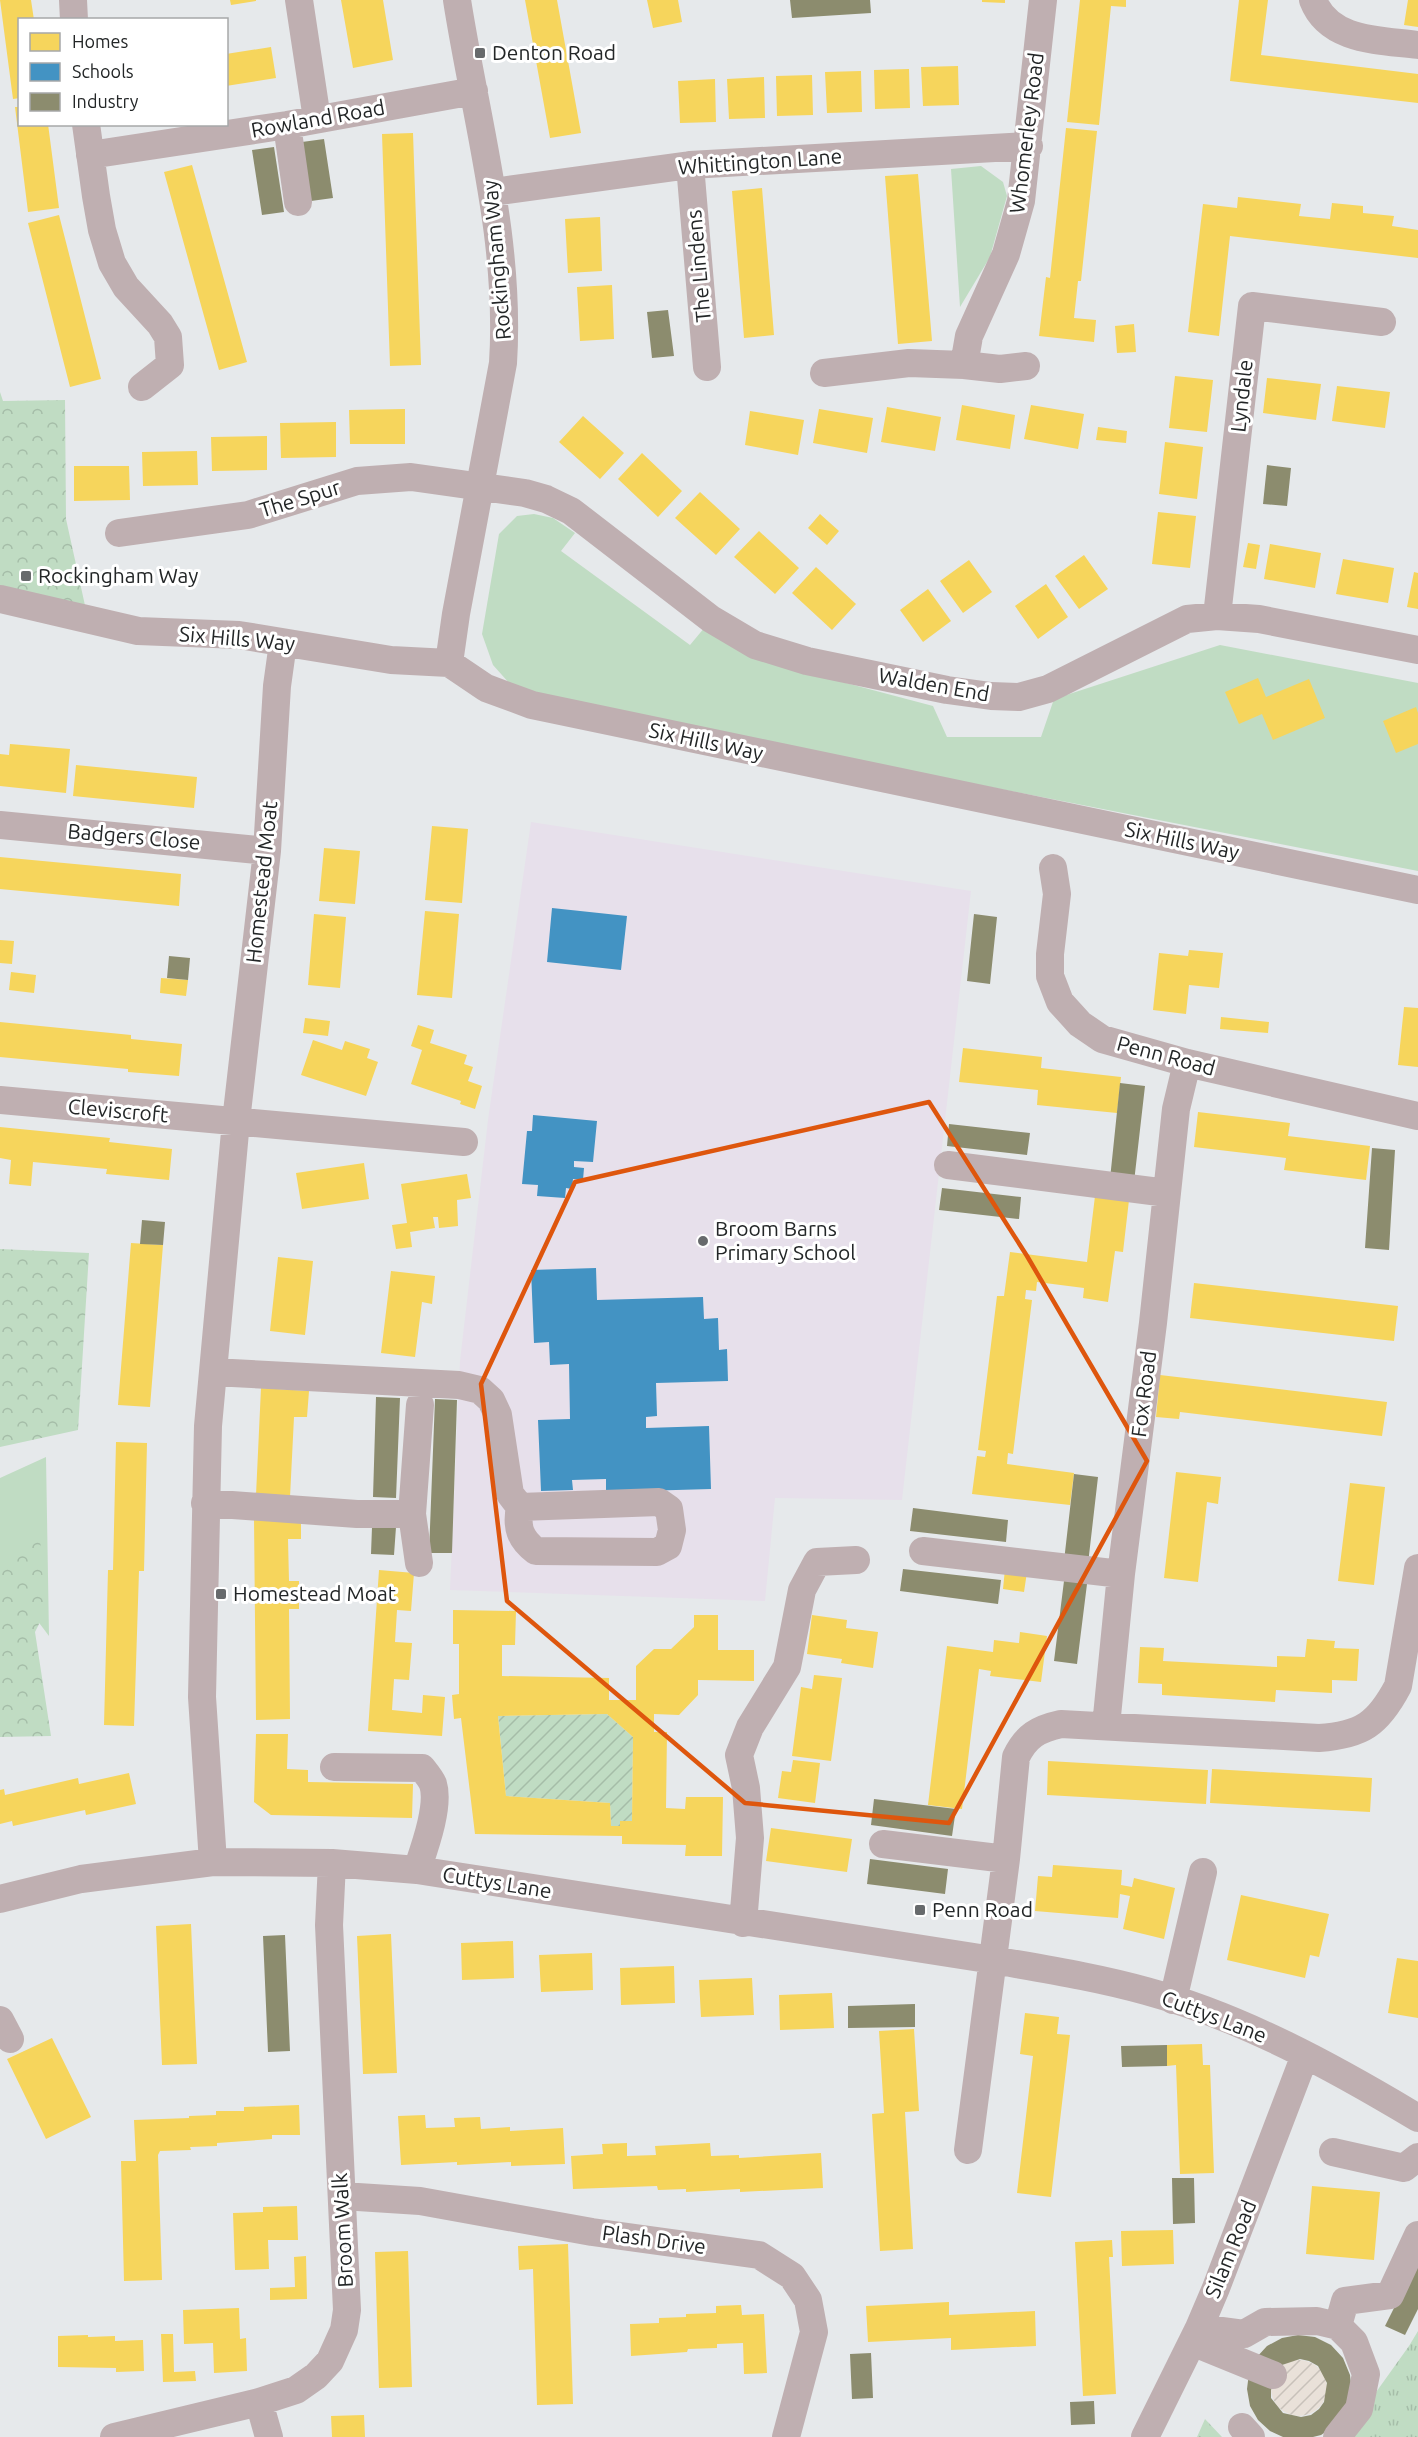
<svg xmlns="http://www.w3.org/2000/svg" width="1418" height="2437" viewBox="0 0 1418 2437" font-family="Ubuntu,sans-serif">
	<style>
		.industrial { fill: url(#industrial-furrows) }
		.education { fill: #e7e0eb }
		.grass { fill: #c0dcc3 }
		.forest { fill: url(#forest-crowns) }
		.park { fill: url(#park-tufts) }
		.garden { fill: url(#garden-furrows) }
		.homes { fill: #f6d55c; fill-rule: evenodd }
		.schools { fill: #4393c3 }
		.industry { fill: #8c8c6e }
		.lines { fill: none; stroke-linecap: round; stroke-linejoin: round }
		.minor { stroke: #bfafb1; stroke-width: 28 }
		.marked { fill: none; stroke: #de560d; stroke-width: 4.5; stroke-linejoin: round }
		.poi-dot { fill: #676a6c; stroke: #fff; stroke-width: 2 }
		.labels { text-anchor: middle; stroke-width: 6; stroke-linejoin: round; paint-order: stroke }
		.poi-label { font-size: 21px; fill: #232627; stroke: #fff; text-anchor: start }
		.street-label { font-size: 21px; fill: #232627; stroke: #fff }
	</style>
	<defs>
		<pattern id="industrial-furrows" width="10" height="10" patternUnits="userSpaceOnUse" patternTransform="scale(1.5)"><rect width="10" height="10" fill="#e9e1d9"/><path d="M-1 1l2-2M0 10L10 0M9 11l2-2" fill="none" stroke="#c8c1ba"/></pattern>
		<pattern id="forest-crowns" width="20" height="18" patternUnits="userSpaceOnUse" patternTransform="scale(1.5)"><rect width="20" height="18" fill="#c0dcc3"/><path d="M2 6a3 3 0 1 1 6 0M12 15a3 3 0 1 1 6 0" fill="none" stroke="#a5bda8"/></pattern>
		<pattern id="park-tufts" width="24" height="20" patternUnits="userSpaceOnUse" patternTransform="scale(1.5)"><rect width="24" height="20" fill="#c0dcc3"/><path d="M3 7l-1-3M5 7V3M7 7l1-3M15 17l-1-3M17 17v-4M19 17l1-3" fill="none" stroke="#a5bda8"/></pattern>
		<pattern id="garden-furrows" width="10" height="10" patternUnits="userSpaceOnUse" patternTransform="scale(1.5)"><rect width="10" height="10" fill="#c0dcc3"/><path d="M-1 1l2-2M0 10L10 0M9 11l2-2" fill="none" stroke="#a5bda8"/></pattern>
	</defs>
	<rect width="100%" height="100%" fill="#e6e9eb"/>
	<path class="industrial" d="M1271 2388a28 28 0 1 1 56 0a28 28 0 1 1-56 0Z"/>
	<path class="education" d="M531,822L971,891L902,1500L775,1498L765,1601L450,1590L460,1361L488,1120Z"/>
	<path class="grass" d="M981,166L1003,182L1007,196L990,257L960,307L951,169Z
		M534,514L553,518L575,533L561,551L690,645L705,627L752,658L933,706L947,737H1041L1054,699L1220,645L1418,683V871L537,698L510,684L493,665L482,634L499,534L517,516Z
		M46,1457L49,1636L0,1571V1478Z"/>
	<path class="forest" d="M0,392L3,401L65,400L66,519L86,610L0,589Z
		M0,1249L89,1253L78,1430L0,1447Z
		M40,1537L45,1612L35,1632L51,1736L0,1737V1569Z"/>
	<path class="park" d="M1418,2331V2437H1344L1409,2346Z
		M1205,2419L1222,2437H1197Z"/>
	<path class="garden" d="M607,1714L633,1737L632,1821H620V1826H611L610,1803L506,1796L498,1716Z"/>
	<path class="homes" d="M0,0H31L34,20H20V98L13,99Z
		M230,0H256V1L231,5Z
		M341,0H383L393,60L353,68Z
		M525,0H557L581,133L550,138Z
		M647,0H678L682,22L653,28Z
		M982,0H1005V3L982,2Z
		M1080,0H1126V7L1111,6L1099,125L1067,122Z
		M1239,0H1268L1261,55L1418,74V103L1230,81Z
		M1408,0H1418V27L1404,25Z
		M271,47L276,78L226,86V54Z
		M958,66L959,105L923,106L921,67Z
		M909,69L910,108L875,109L874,70Z
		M861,71L862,112L827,113L825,72Z
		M812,75L813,115L777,116L776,76Z
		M764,77L765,118L729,119L727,79Z
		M715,79L716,122L680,123L678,81Z
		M15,107H20V124H48L59,208L28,212Z
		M1066,128L1097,131L1081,281H1078L1074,318L1096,320L1094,342L1039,336L1046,277L1050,278Z
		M413,133L421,365L390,366L382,134Z
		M192,165L247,362L219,370L164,172Z
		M918,174L932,341L898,344L885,176Z
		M762,188L774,335L744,338L732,191Z
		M1238,197L1301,204L1299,216L1330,219L1332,203L1363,206V213L1394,216L1392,226L1418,230V258L1230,236L1219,336L1188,332L1203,204L1237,208Z
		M59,215L101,379L70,387L28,223Z
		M600,217L602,271L568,273L565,219Z
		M612,285L614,339L580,341L577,287Z
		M1134,324L1136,352L1117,353L1115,326Z
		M1175,376L1213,380L1207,432L1169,428Z
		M1267,378L1321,384L1316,420L1263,413Z
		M1337,386L1390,392L1385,428L1332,421Z
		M962,405L1015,415L1010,449L956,440Z
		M1031,405L1084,414L1078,449L1024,439Z
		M887,407L941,417L935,451L881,442Z
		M405,409V444H350L349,410Z
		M819,409L873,418L867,453L813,443Z
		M750,411L804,420L798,455L745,445Z
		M583,416L624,453L600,479L559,442Z
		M336,422V457L281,458L280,423Z
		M1098,427L1127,431L1126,443L1096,440Z
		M267,436V470L212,471L211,437Z
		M1165,442L1203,447L1197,499L1159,494Z
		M197,451L198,485L143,486L142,452Z
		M642,453L682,491L658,517L618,479Z
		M74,466H129L130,500L74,501Z
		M700,492L740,529L716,555L675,518Z
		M1158,512L1196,516L1190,568L1152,564Z
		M820,514L839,531L827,545L808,528Z
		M759,531L799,568L775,594L734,557Z
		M1248,543L1260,545L1256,569L1243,567Z
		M1270,544L1321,553L1315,588L1264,579Z
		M1084,555L1108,589L1079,609L1055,576Z
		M1343,559L1394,568L1388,603L1336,594Z
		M969,560L992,592L963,613L940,581Z
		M816,567L856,604L832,630L792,593Z
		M1414,572L1418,573V609L1407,607Z
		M1046,584L1068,617L1038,639L1015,606Z
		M928,589L951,621L923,642L900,610Z
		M1258,678L1266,697L1309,679L1325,718L1273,740L1262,714L1239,724L1225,692Z
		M1416,707L1418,713V744L1396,753L1383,721Z
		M10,744L70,749L66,793L0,786V754L9,755Z
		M76,765L197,777L194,808L73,796Z
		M432,826L468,829L462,903L425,900Z
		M324,848L360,851L355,904L319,901Z
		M0,857L181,874L179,906L0,889Z
		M425,911L459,914L452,998L417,995Z
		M314,914L346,917L340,988L308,985Z
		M0,940L14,941L12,964L0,963Z
		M1189,950L1223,953L1219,988L1189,985L1186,1014L1153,1010L1159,953L1188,956Z
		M11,972L36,975L34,993L9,990Z
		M161,978L188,980L186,996L160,993Z
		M1404,1007L1418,1008V1067L1398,1065Z
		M1221,1017L1269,1022L1268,1033L1220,1029Z
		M305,1018L330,1021L328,1036L303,1033Z
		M0,1022L131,1035V1039L182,1044L179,1076L128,1072V1069L0,1057Z
		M418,1025L434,1030L430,1043L467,1055L464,1064L473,1067L468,1081L482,1086L475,1109L460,1104L461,1101L411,1084L422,1050L411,1046Z
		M313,1040L342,1050L345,1041L370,1049L367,1058L378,1062L366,1096L301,1075Z
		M963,1048L1042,1057L1041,1068L1121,1077L1117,1113L1037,1105L1038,1090L959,1082Z
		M1198,1112L1290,1123L1288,1136L1370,1146L1366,1180L1284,1170L1286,1158L1194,1147Z
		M0,1127L110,1138L109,1142L172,1149L169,1180L106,1174L107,1169L33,1162L31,1186L9,1184L11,1160L0,1158Z
		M364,1163L369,1199L302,1209L296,1173Z
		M467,1174L471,1198L457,1200L458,1226L439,1228L438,1217H433L435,1228L410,1232L412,1247L396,1249L392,1225L407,1223L401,1184Z
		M1095,1196L1129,1200L1123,1252L1115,1251L1108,1302L1083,1298L1084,1288L1037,1282L1036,1291L1026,1290L1025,1299L1032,1300L1013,1454L1008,1453L1007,1464L1074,1473L1070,1505L972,1494L977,1456L985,1457L986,1451L978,1450L997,1296H1004L1010,1252L1087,1262Z
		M131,1243L163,1245L150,1407L118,1405Z
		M278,1257L313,1261L305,1335L270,1331Z
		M391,1271L435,1276L432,1304L422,1302L415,1357L381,1353Z
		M1194,1283L1398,1306L1394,1341L1190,1318Z
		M1160,1375L1387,1402L1382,1436L1180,1412L1179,1419L1156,1417Z
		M261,1388L309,1391L307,1417H294L290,1497L256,1495Z
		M116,1442L147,1443L144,1571H139L134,1726L104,1725L108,1570H113Z
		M1176,1472L1221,1477L1218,1504L1207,1502L1198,1582L1164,1578Z
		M1350,1483L1385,1487L1374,1585L1338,1581Z
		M254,1518H301V1539H288L289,1581H299V1609H289L290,1719L256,1720Z
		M1005,1569L1027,1572L1024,1592L1003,1589Z
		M379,1570L414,1573L411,1611L397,1610L395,1642L412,1643L409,1680L394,1679L392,1710L422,1713L423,1695L445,1697L442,1736L368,1731Z
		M453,1610L516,1611L515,1645H502V1676L609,1678V1700H636V1666L654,1649H671L694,1627V1615H718V1650H754V1681L698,1680V1695L679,1715L654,1714V1732H667L666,1808L685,1809L686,1797H723L722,1856H685L686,1845L622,1844V1836L475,1834L461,1718L454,1719L452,1695L459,1694V1644H453ZM607,1714L633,1737L632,1821H620V1826H611L610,1803L506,1796L498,1716Z
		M812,1615L847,1620L846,1628L878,1632L873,1668L841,1663L842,1659L807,1654Z
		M1020,1632L1047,1636L1041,1682L990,1676L991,1671L979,1669L962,1809L928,1805L947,1646L993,1652L994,1640L1019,1643Z
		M1307,1639L1335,1641L1334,1648L1359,1649L1357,1681L1332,1680V1693L1276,1690L1275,1702L1162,1695V1684L1138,1683L1140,1647L1164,1648L1163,1661L1277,1667V1656L1305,1657Z
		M814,1675L842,1678L831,1761L792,1756L801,1687L812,1689Z
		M256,1734H288L287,1769L308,1770V1782L413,1784L412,1818L271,1815L254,1802Z
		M793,1760L820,1763L815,1803L778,1798L782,1771L791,1772Z
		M1048,1761L1208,1770L1206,1804L1047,1795Z
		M1212,1769L1372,1778L1370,1812L1210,1803Z
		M129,1773L136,1804L86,1815L85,1810L13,1826L12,1821L0,1824V1790L4,1789L5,1795L78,1778L79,1784Z
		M771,1828L852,1839L847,1872L766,1861Z
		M1053,1865L1122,1870L1121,1885L1132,1887L1134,1878L1175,1888L1164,1939L1123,1929L1130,1896L1120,1894L1118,1918L1035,1911L1038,1876L1052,1877Z
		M1241,1895L1329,1914L1319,1957L1310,1955L1305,1978L1227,1960Z
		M191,1924L197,2064L162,2065L156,1926Z
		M391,1934L397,2073L363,2074L357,1936Z
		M513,1941L514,1978L462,1980L461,1943Z
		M592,1953L593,1990L541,1992L539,1955Z
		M1397,1958L1418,1961V2018L1388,2013Z
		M674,1966L675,2003L621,2005L620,1968Z
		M752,1978L754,2015L701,2017L699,1980Z
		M832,1993L834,2028L780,2030L779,1995Z
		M1025,2013L1059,2017L1057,2034L1070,2035L1051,2197L1017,2193L1033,2056L1020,2054Z
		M914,2029L919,2111L905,2112L913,2249L880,2251L872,2114L884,2113L879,2031Z
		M52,2038L91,2117L46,2139L7,2059Z
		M1202,2044L1203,2065H1210L1214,2173L1180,2174L1176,2065L1167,2066V2045Z
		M299,2105L300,2135H272V2139L217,2143V2146L190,2147L191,2150L160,2151L158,2155L162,2280L124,2281L121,2161H136L134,2120L189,2118V2116L216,2115V2111H244V2107Z
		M425,2115L426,2128L455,2127L454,2118L480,2117L481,2129L510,2127V2131L563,2128L565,2164L511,2166V2162L457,2165V2162L401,2165L398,2116Z
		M627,2143V2156L656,2155L655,2146L710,2143L711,2156L739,2155V2158L821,2153L823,2188L740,2192V2189L686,2192V2189L658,2190L657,2186L573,2189L571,2156L603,2154L602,2144Z
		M1312,2186L1380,2192L1374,2260L1306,2254Z
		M297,2206L298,2240H268L269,2269L235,2270L233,2213L263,2212V2207Z
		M1173,2230L1174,2264L1122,2266L1121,2231Z
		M1112,2240L1113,2257H1109L1116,2394L1083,2396L1075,2242Z
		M568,2244L573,2404L537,2405L533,2269L519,2270L518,2246Z
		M408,2251L412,2387L379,2388L375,2252Z
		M306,2256L307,2299L270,2300V2288L295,2287L294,2257Z
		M949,2302V2315L1035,2311L1036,2346L951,2350V2338L868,2342L866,2306Z
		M741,2305L742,2315L764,2314L767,2373L744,2374L743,2343L717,2344V2348L688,2349L687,2352L631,2356L630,2324L659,2323V2318L686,2317V2314L716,2313V2306Z
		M239,2308L240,2339L246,2338L247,2371L214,2373L213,2343L184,2344L183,2310Z
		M161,2334H173L174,2372L195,2371L196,2381L163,2382Z
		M88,2335V2337L115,2336V2341L143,2340L144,2371L116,2372V2368L58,2367V2336Z
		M364,2415L365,2437H332L331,2416Z"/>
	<path class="schools" d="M552,908L627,916L621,970L547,962Z
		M533,1115L597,1121L593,1162L574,1161V1167L584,1168L583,1180L573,1179L572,1189L566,1188L565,1198L537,1196L538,1185L522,1184L527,1131H532Z
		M596,1268L597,1300L703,1297L704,1319L718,1318L719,1350L727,1349L728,1381L656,1383L657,1416L646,1417V1428L709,1426L711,1489L606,1492V1479L572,1480L573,1490L541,1491L538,1420L570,1419L569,1364L550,1365L549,1342L534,1343L531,1270Z"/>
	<path class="industry" d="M790,0H870L871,13L792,18Z
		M324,139L333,198L311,201L302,142Z
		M274,147L284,212L262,215L252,150Z
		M668,310L674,356L652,358L647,312Z
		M1267,465L1291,468L1287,506L1263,504Z
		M974,914L997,917L990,984L967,981Z
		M169,956L190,958L188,980L167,978Z
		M1120,1083L1145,1086L1134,1182L1110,1179Z
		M949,1124L1030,1133L1027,1155L947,1146Z
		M1372,1148L1395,1150L1389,1250L1365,1248Z
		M942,1188L1021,1197L1019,1219L939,1210Z
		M142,1220L165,1222L163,1245L140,1244Z
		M376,1397L400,1398L396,1498L373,1497Z
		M435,1399L457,1400L452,1553H429Z
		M1074,1474L1098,1477L1088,1564L1064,1561Z
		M913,1508L1008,1520L1006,1542L910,1531Z
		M372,1527H396L394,1555L371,1554Z
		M903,1569L1001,1580L998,1604L900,1591Z
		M1065,1573L1088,1576L1077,1664L1054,1661Z
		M874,1799L956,1809L952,1836L871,1825Z
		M870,1859L948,1869L945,1894L867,1884Z
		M285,1935L290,2051L268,2052L263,1936Z
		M915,2004V2027L848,2028V2006Z
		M1167,2045V2066L1122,2067L1121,2046Z
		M1172,2178H1194L1195,2223L1173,2224Z
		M1418,2260V2309L1405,2335L1385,2326Z
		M1298,2335L1315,2337L1331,2345L1343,2358L1350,2375L1352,2393L1336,2425L1321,2435L1313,2437H1283L1270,2431L1258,2420L1250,2406L1247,2389L1249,2373L1271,2379V2398L1283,2413L1301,2417L1311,2415L1319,2409L1324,2402L1327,2383L1318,2366L1309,2361L1300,2359L1282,2365L1256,2358L1267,2346L1282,2338Z
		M871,2353L873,2398L852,2399L850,2354Z
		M1094,2401L1095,2424L1071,2425L1070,2402Z"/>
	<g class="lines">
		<path class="minor" d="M73,0L74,20
			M299,0L317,119
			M1313,0C1329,42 1381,40 1418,45
			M86,124L96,196L102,230L112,263L126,287L160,324L168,337L170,365L142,387
			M287,125L298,202
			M90,155L287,125L474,91
			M690,165L707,367
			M493,192L690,165L1029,146
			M964,365L1000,369L1026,366
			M824,373L909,363L964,365L969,336L1006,254L1021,201L1043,0
			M119,533L248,515L357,481L411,477L525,493L546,499L571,511L711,619L755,645L807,661L947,690L991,696L1019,697L1048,689L1187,619L1217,616L1259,619L1418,650
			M0,599L138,631L239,635L391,660L449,663L486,688L532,705L1418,890
			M1217,616L1252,306L1382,322
			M449,663L456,614L503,363C511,240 476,121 457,0
			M0,825L267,851
			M1053,868L1057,894L1050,954V976L1060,1002L1080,1024L1102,1039L1187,1063L1418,1116
			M0,1100L464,1142
			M948,1165L1167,1193
			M213,1372L459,1385L480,1390L491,1400L498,1415L510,1494L520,1507C516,1527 520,1539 536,1551L657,1552L668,1546L672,1530L669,1509L659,1502L520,1507
			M205,1503L357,1514H412
			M923,1551L1121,1574
			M419,1563L412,1514L420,1405
			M1106,1726L1121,1574L1153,1323L1176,1109L1187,1063
			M334,1767L422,1768C426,1773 431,1779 433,1784C440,1806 424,1849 417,1870
			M883,1844L1006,1859
			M213,1862L202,1697L208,1426L236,1121L267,851L277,686L283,643
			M0,1899L81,1879L213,1862L332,1863L417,1870L993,1960C1044,1969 1096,1977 1146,1991C1242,2017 1333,2067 1418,2118
			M743,1923L750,1838L746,1788L739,1755L750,1727L787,1667L802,1590L817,1562L856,1560
			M1173,2000L1203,1872
			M0,2020L10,2039
			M968,2150L1006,1859L1016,1757C1026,1736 1038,1729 1061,1724L1319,1738C1362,1735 1378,1724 1398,1686L1418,1568
			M1333,2152L1404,2168L1418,2157
			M342,2196L420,2201L592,2232L759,2255L792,2276L808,2300L814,2332L786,2437
			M1338,2326L1345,2301L1390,2295L1418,2235
			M1199,2328L1244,2334L1265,2322L1317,2321L1338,2326L1354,2342L1366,2374L1359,2409L1337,2437
			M1192,2342L1273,2375
			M259,2402L269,2437
			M1242,2427L1251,2437
			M114,2437L259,2402L296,2390L316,2376L330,2361L344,2330L347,2310L329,1925L332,1863
			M1145,2437L1199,2328L1216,2288L1305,2055"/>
	</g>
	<path class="marked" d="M929,1102L1027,1256L1147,1461L949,1823L745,1803L507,1601L481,1384L575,1182Z"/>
	<g class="poi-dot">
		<rect x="474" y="47" width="12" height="12" rx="3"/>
		<rect x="20" y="570" width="12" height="12" rx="3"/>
		<circle cx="703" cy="1241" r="6"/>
		<rect x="215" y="1588" width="12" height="12" rx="3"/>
		<rect x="914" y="1904" width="12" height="12" rx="3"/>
	</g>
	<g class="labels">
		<g class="poi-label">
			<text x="492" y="60">Denton Road</text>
			<text x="38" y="583">Rockingham Way</text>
			<text x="715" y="1236">Broom Barns<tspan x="715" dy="24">Primary School</tspan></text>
			<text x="233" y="1601">Homestead Moat</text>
			<text x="932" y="1917">Penn Road</text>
		</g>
		<g class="street-label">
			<text transform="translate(318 119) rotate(-10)" y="7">Rowland Road</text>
			<text transform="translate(1027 133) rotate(-83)" y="7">Whomerley Road</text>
			<text transform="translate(760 162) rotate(-4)" y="7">Whittington Lane</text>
			<text transform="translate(497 260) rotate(-95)" y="7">Rockingham Way</text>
			<text transform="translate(699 266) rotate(-95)" y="7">The Lindens</text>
			<text transform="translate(1242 396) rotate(-84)" y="7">Lyndale</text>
			<text transform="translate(300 499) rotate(-17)" y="7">The Spur</text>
			<text transform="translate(237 639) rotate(5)" y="7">Six Hills Way</text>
			<text transform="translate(934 685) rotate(10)" y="7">Walden End</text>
			<text transform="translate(706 742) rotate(12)" y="7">Six Hills Way</text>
			<text transform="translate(134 837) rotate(5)" y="7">Badgers Close</text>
			<text transform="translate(1182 841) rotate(12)" y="7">Six Hills Way</text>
			<text transform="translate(262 882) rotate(-84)" y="7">Homestead Moat</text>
			<text transform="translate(1166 1056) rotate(15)" y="7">Penn Road</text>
			<text transform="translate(118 1111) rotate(5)" y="7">Cleviscroft</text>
			<text transform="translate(1144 1394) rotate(-83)" y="7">Fox Road</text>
			<text transform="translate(497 1883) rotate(9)" y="7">Cuttys Lane</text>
			<text transform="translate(1214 2017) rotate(21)" y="7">Cuttys Lane</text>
			<text transform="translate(343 2230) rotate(-93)" y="7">Broom Walk</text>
			<text transform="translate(654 2240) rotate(8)" y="7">Plash Drive</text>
			<text transform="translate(1231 2249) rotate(-68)" y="7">Silam Road</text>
		</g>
	</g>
	<rect x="18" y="18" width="210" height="108" fill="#ffffff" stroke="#a7a8a9" stroke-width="1.5"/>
	<rect x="30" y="33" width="30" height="18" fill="#f6d55c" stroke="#a7a8a9" stroke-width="1.5"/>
	<text x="72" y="48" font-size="18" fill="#232627">Homes</text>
	<rect x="30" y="63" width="30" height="18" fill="#4393c3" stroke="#a7a8a9" stroke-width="1.5"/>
	<text x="72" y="78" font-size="18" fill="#232627">Schools</text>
	<rect x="30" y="93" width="30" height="18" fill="#8c8c6e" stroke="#a7a8a9" stroke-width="1.5"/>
	<text x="72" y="108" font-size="18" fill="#232627">Industry</text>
</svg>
